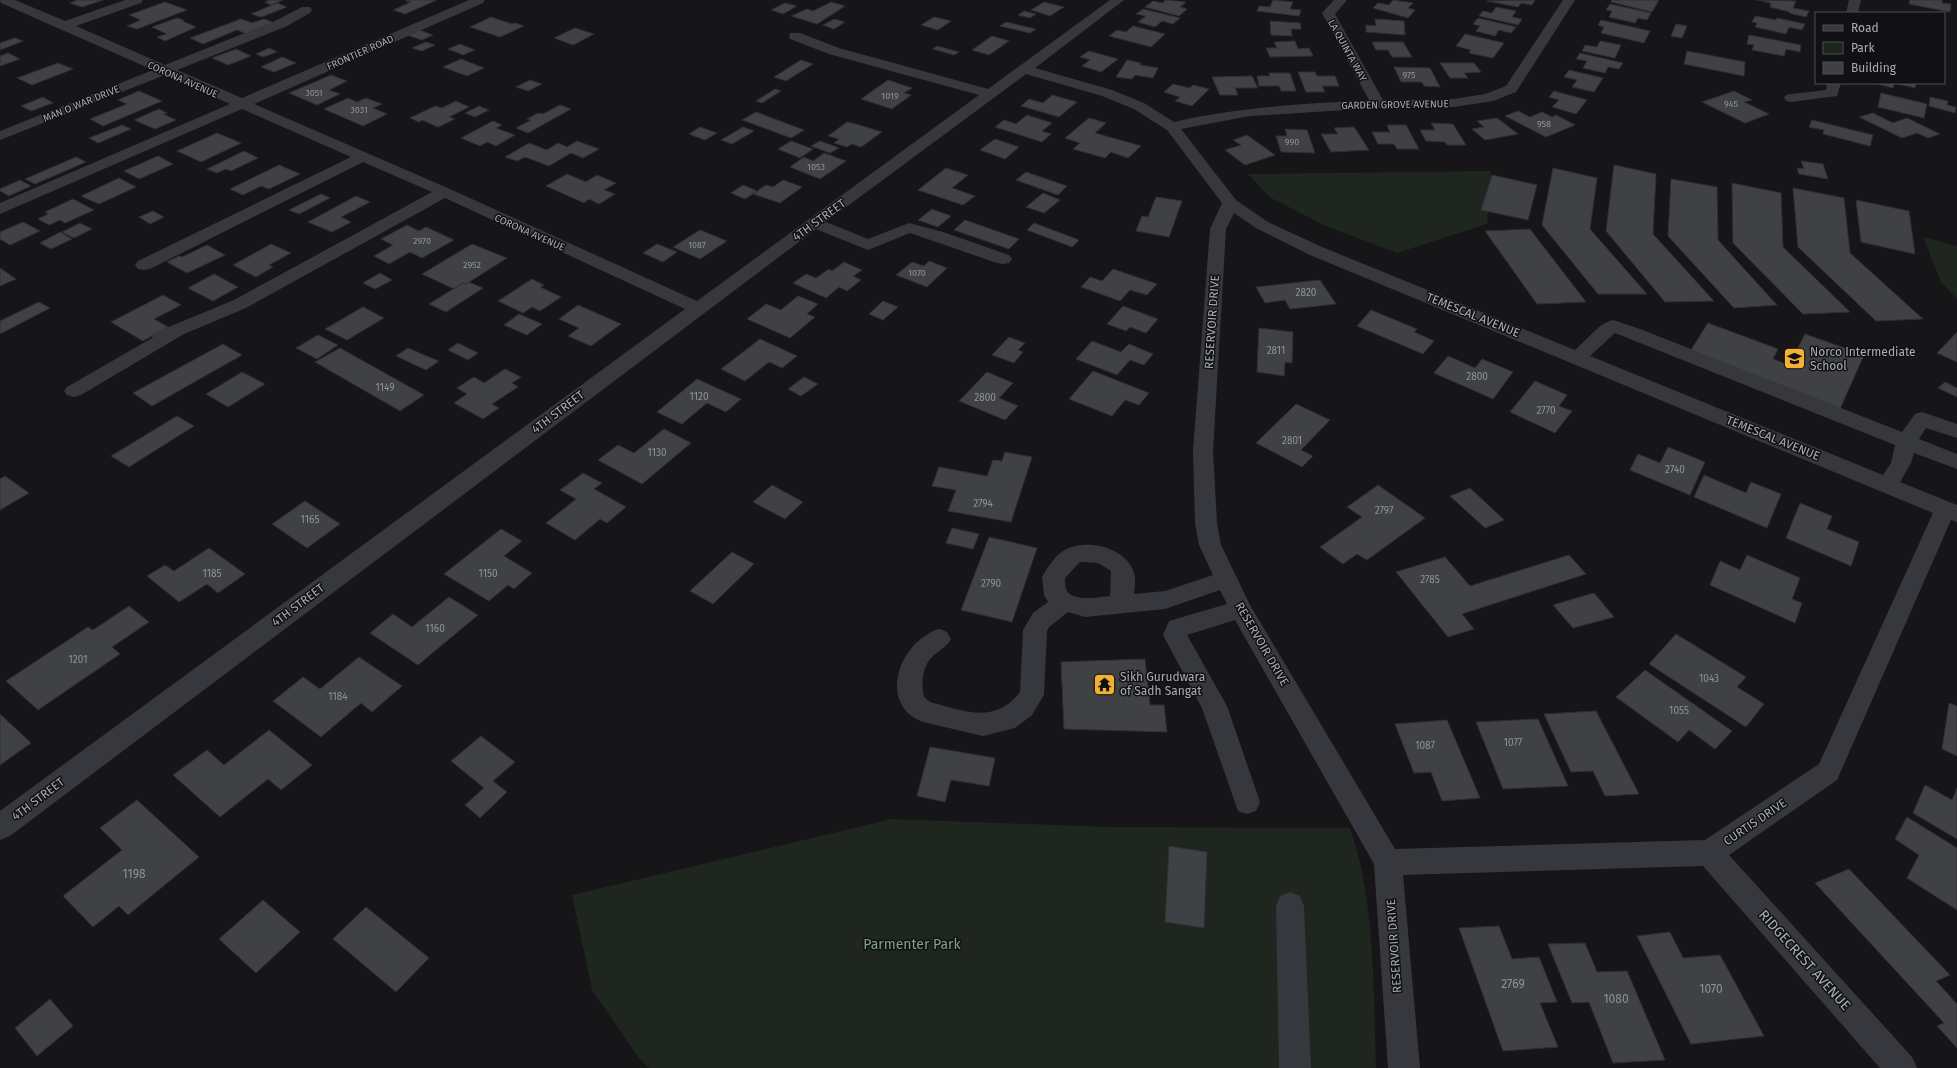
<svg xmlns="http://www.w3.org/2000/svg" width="1957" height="1068" viewBox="0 0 1957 1068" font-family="'Fira Sans',sans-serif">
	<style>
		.green { fill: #1e261f }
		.building { fill: #404145; stroke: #303034 }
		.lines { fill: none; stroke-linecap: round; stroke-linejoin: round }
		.minor { fill: #37383d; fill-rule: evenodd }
		.labels { text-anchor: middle; stroke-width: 3; stroke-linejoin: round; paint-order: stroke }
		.far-number-label { font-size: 9px; fill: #8e929b }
		.far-street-label { font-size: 10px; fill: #a8adb8; stroke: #111113 }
		.number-label { font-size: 10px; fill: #8e929b }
		.street-label { font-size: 12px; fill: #a8adb8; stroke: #111113 }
		.poi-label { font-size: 12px; fill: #a8adb8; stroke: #111113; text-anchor: start }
		.near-number-label { font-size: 12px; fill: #8e929b }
		.near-park-label { font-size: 14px; fill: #7fa381; stroke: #111113 }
		.near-street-label { font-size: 14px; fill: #a8adb8; stroke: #111113 }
	</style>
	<rect width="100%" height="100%" fill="#161618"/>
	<path class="green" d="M1491,171L1487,224L1397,253L1326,226L1271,198L1248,174Z
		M1923,237L1957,246V299L1941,282Z
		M892,819L1108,827L1350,828C1376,904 1373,988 1376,1068H649L639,1058L592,990L572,895Z"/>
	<path class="building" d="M78,0H103L82,7L70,3Z
		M270,0H283L271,5L265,2Z
		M408,0H437L405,14L393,10L411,2L406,1Z
		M1166,0L1186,2L1180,7L1187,9L1179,16L1145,7L1153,1L1162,3Z
		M1273,0L1293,2L1290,9L1301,10L1299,16L1257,11L1259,6L1270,7Z
		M1393,0L1413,3L1408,8L1415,10L1408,18L1373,8L1378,3L1389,5Z
		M1535,0L1532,5L1521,3L1518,7L1487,1Z
		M1612,0H1659L1652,12L1611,2Z
		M1757,0L1796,1L1793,8L1809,11L1806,17L1789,13L1790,12L1770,7L1771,3Z
		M1910,0H1942V3L1951,4L1950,12L1909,4Z
		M165,2L187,10L137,29L127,26L141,20L129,15Z
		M831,2L845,6L817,24L791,16L807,9L813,11Z
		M1044,2L1064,7L1050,16L1031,10Z
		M277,3L287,7L261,17L251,14Z
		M785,3L797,6L783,14L771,10Z
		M1610,4L1651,13L1647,20L1638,18L1635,23L1609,17L1612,11L1606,10Z
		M1496,7L1516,11L1512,17L1522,19L1518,25L1479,16L1483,11L1492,13Z
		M1143,9L1180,18L1173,24L1162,21L1155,27L1138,22L1146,16L1136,14Z
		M1024,11L1036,14L1030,18L1018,15Z
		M1755,16L1776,20L1777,18L1805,24L1802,30L1789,27L1786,34L1755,27L1757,23L1752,22Z
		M491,17L512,24L515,23L524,26L500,37L470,27Z
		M934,17L951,21L938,30L921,25Z
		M177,18L184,20L182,21L196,27L165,41L157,37L167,34L152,27Z
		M1478,18L1516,27L1511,33L1499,30L1495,36L1476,31L1480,26L1473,24Z
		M241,19L252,23L264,19L275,23L247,34L237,30L203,44L190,38Z
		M834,19L845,22L834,29L823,25Z
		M1375,19L1404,21L1405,35L1366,32V25L1376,26Z
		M1601,20L1650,31L1644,43L1601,33L1604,27L1598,25Z
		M1270,21L1300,23L1301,29H1291L1292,36L1271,35Z
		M1006,22L1036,29L1030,33L1000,26Z
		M1676,24L1687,26L1682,38L1671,36Z
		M1133,26L1165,34L1151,47L1109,36L1117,30L1126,32Z
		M575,28L594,34L573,45L554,38Z
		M419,30L433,35L422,40L407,35Z
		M1465,34L1504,43L1493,58L1469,53L1471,50L1456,46Z
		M1749,35L1801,45L1800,52L1786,49L1784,56L1752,50L1754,45L1747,44Z
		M992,36L1009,41L989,55L972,50Z
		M15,38L23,41L0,50V43Z
		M1295,41L1298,49L1309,48L1313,56L1270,57L1266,48H1277L1274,42Z
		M1600,41L1621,45L1615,58L1582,51L1585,45L1597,47Z
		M426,42L435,45L422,51L412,48Z
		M1372,42H1403L1412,57H1392L1388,50H1376Z
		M460,44L475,50L463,55L448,49Z
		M937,46L959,52L954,55L933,49Z
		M269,48L277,52L263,57L256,54Z
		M236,49L251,56L228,65L212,58Z
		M1089,51L1118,59L1101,72L1082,66L1090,60L1080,57Z
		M1687,51L1745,62L1744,76L1684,64Z
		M8,53L20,59L0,66V56Z
		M1580,53L1623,63L1619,69L1608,67L1605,73L1583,68L1587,61L1576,59Z
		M282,57L296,63L274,72L261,67Z
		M461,59L484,68L467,76L443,67Z
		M801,60L813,64L786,81L774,77Z
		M1127,60L1141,63L1140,65L1158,68L1153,78L1135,75L1132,79L1116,77Z
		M58,63L73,69L32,85L17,78Z
		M1440,63H1474L1481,72L1464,73L1468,78H1450Z
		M1394,67L1430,68L1440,87L1424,86L1422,82H1401Z
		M1569,70L1603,78L1594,92L1572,87L1577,80L1564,77Z
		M1298,72H1315L1317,76H1335L1339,86H1322L1325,92H1306Z
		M1269,73H1290L1296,91H1281L1279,86H1259L1257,76H1270Z
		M331,75L347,81L329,90L340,94L317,105L289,93Z
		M1252,76L1258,88H1235L1238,95H1220L1212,77Z
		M530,80L542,84L528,91L516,87Z
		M888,80L912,88L904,93L911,95L892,109L861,99Z
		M1874,83H1916L1915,88L1894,83L1893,88Z
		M1173,84L1190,88L1193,85L1209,89L1192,106L1175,101L1180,97L1164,92Z
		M775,89L781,91L762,103L756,101Z
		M139,91L162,101L103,126L90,119L127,104L118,100Z
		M1554,91L1587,100L1576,114L1552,107L1559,100L1549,97Z
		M1734,91L1752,100L1744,102L1769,114L1745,123L1702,102Z
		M1881,93L1927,104L1924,118L1878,107Z
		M1052,95L1077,102L1059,117L1021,106L1029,99L1043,103Z
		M43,97L53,103L31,111L21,106Z
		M1930,97L1948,101L1947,105L1956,107L1955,113L1929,106Z
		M348,98L357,102L366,98L382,104L373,108L387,114L363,126L324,109Z
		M456,101L469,107L449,117L455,119L438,127L422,120L419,122L410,118L435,106L442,108Z
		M560,105L571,109L528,133L516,128L531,120L527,119L538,113L543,114Z
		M479,106L489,110L475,117L465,113Z
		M159,109L167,113L163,114L176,120L155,129L134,120Z
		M1518,111L1530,117L1542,112L1552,117L1556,115L1575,125L1546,137L1505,116Z
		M756,112L804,130L791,138L742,120Z
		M1873,113L1893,123L1907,118L1940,134L1928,138L1917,133L1902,138L1859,117Z
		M1027,115L1052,123L1042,131L1051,134L1042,142L995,127L1004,120L1016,124Z
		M1089,118L1106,123L1095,133L1141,146L1128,158L1111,152L1105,158L1073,149L1080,143L1065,138Z
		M1497,118L1518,134L1485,140L1472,129L1484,127L1477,121Z
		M1812,120L1873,135L1870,146L1823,134L1824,130L1809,127Z
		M493,121L502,125L496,128L515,135L496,146L487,142L480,146L461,138Z
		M847,122L856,124L882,132L861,147L852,144L847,147L834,143L839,139L828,136Z
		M1431,123L1453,124L1466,145H1447L1445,142L1426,141L1420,130H1435Z
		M122,125L131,129L98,143L89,138Z
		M1387,125H1406L1419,149H1397L1394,144H1378L1372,132H1390Z
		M700,127L717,133L705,140L689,134Z
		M743,127L754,131L732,144L721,140Z
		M1354,127L1369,150L1331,152L1321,134H1338L1334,128Z
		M1285,129L1307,130L1315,153L1281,152L1276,136H1287Z
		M217,133L241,143L201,162L177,151Z
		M1247,135L1275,155L1245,165L1225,150L1241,145L1233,140Z
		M995,139L1019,147L1005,159L980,150Z
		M577,141L599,149L583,158L571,153L549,166L525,157L517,161L505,157L529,143L547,150L558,143L567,147Z
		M791,141L813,149L800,158L778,149Z
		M820,141L839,148L830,153L811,146Z
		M244,151L258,158L231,171L226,169L217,173L207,169Z
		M824,153L846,161L820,179L790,167L804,157L813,161Z
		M158,156L173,164L139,179L124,171Z
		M76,157L86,162L35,184L25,179Z
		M1801,161L1823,164L1828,179L1799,174L1797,168L1804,169Z
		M279,165L300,174L269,189L261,186L243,195L230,189Z
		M1614,165L1656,174L1653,234L1714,301L1665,302L1606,231Z
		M946,168L968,175L952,188L975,196L963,205L918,190Z
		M1553,168L1597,178L1590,229L1647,294H1598L1542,225Z
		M1026,172L1067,186L1058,195L1016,180Z
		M567,174L586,182L597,175L616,183L604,190L615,194L599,204L589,199L584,203L546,186Z
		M1492,175L1537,185L1528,220L1481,210Z
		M119,178L136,187L99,204L81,196Z
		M1671,179L1717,187L1718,240L1777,305L1734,308L1668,236Z
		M20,180L31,186L9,196L0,191V189Z
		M783,180L802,187L780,203L753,194L766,185L773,187Z
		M1732,183L1781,193L1783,247L1850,312L1803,314L1733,243Z
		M743,185L757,191L745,199L731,193Z
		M1793,188L1844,198L1850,253L1923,319L1876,321L1798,247Z
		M1043,193L1060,200L1044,213L1026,207Z
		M321,194L330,198L299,214L289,210Z
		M356,196L370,202L341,217L351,222L332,232L308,222Z
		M1156,197L1182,201L1169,237L1136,231L1142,216L1148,217Z
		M73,199L94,210L65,223L60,220L49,225L38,219L48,214L45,212Z
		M1856,200L1909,211L1915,254L1861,242Z
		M932,209L951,216L938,227L918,220Z
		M153,211L164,217L150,224L139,217Z
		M965,220L1019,239L1009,249L954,230Z
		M23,222L40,231L10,245L0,239V232Z
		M80,223L92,229L74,238L62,232Z
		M1034,223L1079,240L1072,247L1027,230Z
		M407,225L419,231L426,227L454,240L422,258L410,252L389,264L374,256L393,245L381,239Z
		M1530,229L1586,302L1537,304L1485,231Z
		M700,230L727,241L700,259L673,247Z
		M60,232L72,239L51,249L40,243Z
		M271,244L291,253L269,265L273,267L256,277L233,265Z
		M472,244L507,258L466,284L463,283L454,289L422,274Z
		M657,244L677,252L663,262L643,253Z
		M207,245L225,255L187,273L167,262L179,256L182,257Z
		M929,261L947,268L927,287L896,275L912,262L924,266Z
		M844,262L862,270L853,276L861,280L847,291L839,287L826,298L793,283L806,274L816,278L829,269L832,271Z
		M0,268L16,279L0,286Z
		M1113,269L1157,284L1147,295L1130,290L1120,301L1081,287L1090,277L1102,281Z
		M380,273L392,280L375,289L363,283Z
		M214,274L238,287L213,301L188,288Z
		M532,279L544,285L540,287L561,297L540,311L532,307L523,313L498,301Z
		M1320,280L1336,304L1290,309L1285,300L1265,303L1256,287Z
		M469,282L483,288L446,312L429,304L463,283L466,284Z
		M163,295L181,305L154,319L168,327L143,341L111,322Z
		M798,296L818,304L807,314L815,317L790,338L747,319L766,304L781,310Z
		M883,301L898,307L883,320L869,314Z
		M39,302L50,308L0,334V321Z
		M578,305L621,324L591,346L568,336L579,328L559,319Z
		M1123,306L1158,319L1146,333L1130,327L1126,331L1107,324Z
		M363,307L384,318L347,340L325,329Z
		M1371,310L1417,329L1414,332L1434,341L1423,354L1357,326Z
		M519,314L542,324L527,335L504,325Z
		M1708,323L1778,349L1773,359L1789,365L1805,334L1864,355L1839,411L1689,353Z
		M1259,328L1293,332L1292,363L1285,362L1284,376L1257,372Z
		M1957,332V362L1937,353Z
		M318,335L338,345L317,359L296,348Z
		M1009,337L1025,343L1018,350L1023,352L1014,363L992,355Z
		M760,339L797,356L782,368L769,362L745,381L721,369Z
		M1092,341L1121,352L1129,344L1153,354L1144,365L1130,360L1117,375L1076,359Z
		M458,343L478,353L468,360L448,350Z
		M223,344L242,355L152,406L133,393Z
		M340,348L424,395L400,411L315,362Z
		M408,348L424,355L439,361L426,370L396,356Z
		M1448,356L1475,368L1482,359L1513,372L1493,399L1434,373Z
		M505,369L521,377L512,383L518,387L492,404L499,408L483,419L454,403L467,394L457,388L474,377L484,383Z
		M1093,371L1149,393L1139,405L1125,400L1112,416L1069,399Z
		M242,372L265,384L228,407L206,394Z
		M987,372L1013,383L999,398L1018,406L1005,420L959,401Z
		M804,377L818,384L801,396L788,389Z
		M697,379L741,399L726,412L707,403L682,424L657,412Z
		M1535,381L1567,395L1559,406L1572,411L1555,433L1510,412Z
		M1945,382L1957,388V397L1938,388Z
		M1296,404L1330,420L1301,450L1313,456L1302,467L1256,443Z
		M177,416L194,426L129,467L111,456Z
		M664,429L691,443L642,484L598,460L618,445L634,453Z
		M1668,447L1705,462L1690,495L1630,470L1638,454L1660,463Z
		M1005,452L1032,457L1011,522L948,511L956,490L932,486L939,467L987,476L993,460L1002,461Z
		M583,473L602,483L594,489L626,507L607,523L600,519L575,540L546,523L576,499L560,490Z
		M1704,475L1746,493L1751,482L1781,494L1767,528L1694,497Z
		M5,476L29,493L0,510V479Z
		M772,485L803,502L785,519L753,502Z
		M1378,485L1425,518L1367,560L1357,554L1343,564L1320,547L1362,517L1347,507Z
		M1470,488L1504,520L1485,528L1450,496Z
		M305,501L340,524L307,548L272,524Z
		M1800,503L1832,516L1827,529L1859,542L1851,566L1786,538Z
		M952,528L979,534L973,549L946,543Z
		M501,529L522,541L504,556L532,573L514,589L508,585L489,601L444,574Z
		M989,537L1037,548L1012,622L961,610Z
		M209,548L245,574L218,593L207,584L179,602L147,576L165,565L174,571Z
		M732,552L754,564L713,604L690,591Z
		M1569,555L1586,574L1462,614L1474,629L1448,637L1396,572L1445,557L1470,586Z
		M1747,555L1800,578L1792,599L1802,603L1795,623L1710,585L1720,561L1740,570Z
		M1594,593L1614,617L1573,628L1553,605Z
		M449,597L478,615L418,665L370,633L393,614L412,627Z
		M129,606L149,622L112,647L120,654L38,710L6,681L88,627L93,630Z
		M1676,634L1746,677L1737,687L1764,704L1746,727L1649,664Z
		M359,657L402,686L372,712L361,703L321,737L273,701L303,677L320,689Z
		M1145,659L1150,705H1164L1167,732L1064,729L1061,662Z
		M1645,670L1732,731L1715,749L1689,730L1678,742L1616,697Z
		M1949,703L1957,706V756L1942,749Z
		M1596,711L1639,794L1605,796L1593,771L1571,772L1544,714Z
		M0,714L31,743L0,765Z
		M1538,719L1568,786L1503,789L1476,722Z
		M1447,720L1480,798L1442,801L1431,772L1414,773L1395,724Z
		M269,730L312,765L281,790L268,779L220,817L173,775L207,750L224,765Z
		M481,736L515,762L493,781L507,792L480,818L465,805L484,788L451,761Z
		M930,747L995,758L989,786L951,780L945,802L917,796Z
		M1925,785L1952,800L1957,788V839L1913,813Z
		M137,800L199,857L128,915L119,906L93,927L63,896L122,850L100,828Z
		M1907,817L1957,848V910L1907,878L1919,855L1895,839Z
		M1169,846L1207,852L1204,928L1165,922Z
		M1849,869L1950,975L1936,981L1957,1004V1048L1937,1026L1944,1023L1815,883Z
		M263,900L300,932L256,973L219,939Z
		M366,907L429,958L396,992L333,939Z
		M1499,926L1512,959L1539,957L1557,1002L1540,1003L1558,1047L1503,1051L1459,928Z
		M1670,932L1683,958L1720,955L1764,1036L1691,1044L1637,936Z
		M1585,943L1597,972L1627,971L1665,1060L1613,1063L1589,1002L1572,1003L1548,944Z
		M50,999L73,1026L37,1056L15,1028Z"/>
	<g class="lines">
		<path class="minor" d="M0,0H15L65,21L125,0H143L141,3L76,26L165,65L275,21L302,7H310L312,10L310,13L285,27L177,70L242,98L469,0H485L483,3L254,104L450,189L697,301L979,95L829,54L790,39L789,36L790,33H800L839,48L988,89L1110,0H1124L1035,68L1112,90L1144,103L1174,122C1238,107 1303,104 1369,100L1322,13L1334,0H1347L1335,14L1383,100L1454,99L1485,94L1506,86L1563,0H1575L1516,92L1493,101L1454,107L1378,108L1250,116L1181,129L1236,200L1268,222L1322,247L1575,350L1600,326L1607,322L1613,320L1640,329L1902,432L1915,414L1922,412L1957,424V438L1926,428L1919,439L1957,454V469L1914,453L1911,463L1900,482L1957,505V522L1951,520L1837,780L1729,855L1912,1057L1917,1068H1880L1703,866L1403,875L1420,1068H1388L1374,864L1235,620L1187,635L1227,706L1260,802L1256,811L1247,814L1238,811L1202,708L1163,635L1169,621L1227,604L1220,590L1165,609L1085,617L1068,612L1049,627L1047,631L1044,695L1032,715L1015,728L983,736L923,722C882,707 895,655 925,636C929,633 934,630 939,629C941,629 945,631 947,632L951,639C946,648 940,649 933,656C922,666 921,683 924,697L930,702C964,711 995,725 1020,692L1023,630L1033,613L1048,602L1044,595L1042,577C1047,568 1054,557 1063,551C1084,538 1123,546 1133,570C1136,577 1135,586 1134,594L1165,591L1213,575L1199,545L1195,523L1193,451L1210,229L1222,203L1167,130L1134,109L1102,96L1026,74L826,222L868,239L909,223L943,232L1009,255L1012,259L1009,263L1003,264L997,263L910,233L868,250L816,229L10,836L0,840V811L685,309L445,198L246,308L184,334L81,395L74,397L67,395L64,391L67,387L152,338L154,333L234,300L432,192L363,162L150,269L144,270L138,269L135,265L138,261L351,157L242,109L0,214V203L230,104L165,75L0,140V131L153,70L1,3ZM1234,213L1256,228L1310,255L1933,513L1819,764L1705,840L1395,849L1250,605L1221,545L1217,523L1213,451L1226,229ZM1615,333L1895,445L1891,463L1883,475L1590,356ZM1080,562L1098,563L1111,571L1110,596C1100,597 1074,602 1067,591C1065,588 1065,582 1065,578Z
			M1849,0H1861L1858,13H1846Z
			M1827,83H1841L1837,96L1791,102L1786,101L1784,98L1786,95L1791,94L1826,90Z
			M1290,892L1300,896L1304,906L1311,1068H1279L1276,906L1280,896Z"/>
	</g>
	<defs>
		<symbol id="school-square" viewBox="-11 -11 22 22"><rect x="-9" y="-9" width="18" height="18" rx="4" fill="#f2b134" stroke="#111113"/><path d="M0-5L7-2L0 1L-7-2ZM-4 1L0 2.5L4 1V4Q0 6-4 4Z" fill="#111"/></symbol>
		<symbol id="temple-square" viewBox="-11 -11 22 22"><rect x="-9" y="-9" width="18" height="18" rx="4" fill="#f2b134" stroke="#111113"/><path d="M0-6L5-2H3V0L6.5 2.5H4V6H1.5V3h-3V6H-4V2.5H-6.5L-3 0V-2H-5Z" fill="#111"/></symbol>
	</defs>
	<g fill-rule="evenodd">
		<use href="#school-square" x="1782" y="346" width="25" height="25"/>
		<use href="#temple-square" x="1092" y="672" width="25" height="25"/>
	</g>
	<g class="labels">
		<g class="far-number-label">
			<text x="1409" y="78">975</text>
			<text x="314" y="96">3051</text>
			<text x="890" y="99">1019</text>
			<text x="1731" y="107">945</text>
			<text x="359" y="113">3031</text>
			<text x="1544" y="127">958</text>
			<text x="1292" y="145">990</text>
			<text x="816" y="170">1053</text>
			<text x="422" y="244">2970</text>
			<text x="697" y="248">1087</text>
			<text x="472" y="268">2952</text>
			<text x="917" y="276">1070</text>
		</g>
		<g class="far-street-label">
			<text transform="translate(1348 50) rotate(61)" y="4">LA QUINTA WAY</text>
			<text transform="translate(360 52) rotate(-24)" y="4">FRONTIER ROAD</text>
			<text transform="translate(183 79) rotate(24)" y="4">CORONA AVENUE</text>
			<text transform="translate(81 103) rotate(-22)" y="4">MAN O WAR DRIVE</text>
			<text transform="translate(1395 104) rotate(-1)" y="4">GARDEN GROVE AVENUE</text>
			<text transform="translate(530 232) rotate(24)" y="4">CORONA AVENUE</text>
		</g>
		<g class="number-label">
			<text x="1306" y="296">2820</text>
			<text x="1276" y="354">2811</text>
			<text x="1477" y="380">2800</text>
			<text x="385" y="391">1149</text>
			<text x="699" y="400">1120</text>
			<text x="985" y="401">2800</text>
			<text x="1546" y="414">2770</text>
			<text x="1292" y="444">2801</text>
			<text x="657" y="456">1130</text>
			<text x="1675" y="473">2740</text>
			<text x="983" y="507">2794</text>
			<text x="1384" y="514">2797</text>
			<text x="310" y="523">1165</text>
			<text x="212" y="577">1185</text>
			<text x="488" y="577">1150</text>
			<text x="1430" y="583">2785</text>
			<text x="991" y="587">2790</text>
			<text x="435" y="632">1160</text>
			<text x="78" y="663">1201</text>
			<text x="1709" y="682">1043</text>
			<text x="338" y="700">1184</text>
			<text x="1679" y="714">1055</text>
			<text x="1513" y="746">1077</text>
			<text x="1425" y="749">1087</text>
		</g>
		<g class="street-label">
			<text transform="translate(819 220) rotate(-36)" y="4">4TH STREET</text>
			<text transform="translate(1473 315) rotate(22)" y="4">TEMESCAL AVENUE</text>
			<text transform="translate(1212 322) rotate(-86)" y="4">RESERVOIR DRIVE</text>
			<text transform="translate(558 412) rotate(-37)" y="4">4TH STREET</text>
			<text transform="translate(1773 438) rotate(22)" y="4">TEMESCAL AVENUE</text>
			<text transform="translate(298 605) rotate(-37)" y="4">4TH STREET</text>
			<text transform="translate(1262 644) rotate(60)" y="4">RESERVOIR DRIVE</text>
			<text transform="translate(38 799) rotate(-37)" y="4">4TH STREET</text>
			<text transform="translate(1755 822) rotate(-34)" y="4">CURTIS DRIVE</text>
			<text transform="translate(1394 946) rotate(-94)" y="4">RESERVOIR DRIVE</text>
		</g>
		<g class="poi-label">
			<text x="1810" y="356">Norco Intermediate<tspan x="1810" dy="14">School</tspan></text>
			<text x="1120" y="681">Sikh Gurudwara<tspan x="1120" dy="14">of Sadh Sangat</tspan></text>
		</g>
		<g class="near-number-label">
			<text x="134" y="878">1198</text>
			<text x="1513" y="988">2769</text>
			<text x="1711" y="993">1070</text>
			<text x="1616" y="1003">1080</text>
		</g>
		<g class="near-park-label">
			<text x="912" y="949">Parmenter Park</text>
		</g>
		<g class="near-street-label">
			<text transform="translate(1805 960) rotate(48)" y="5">RIDGECREST AVENUE</text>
		</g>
	</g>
	<rect x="1815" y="12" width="130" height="72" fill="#111113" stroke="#4d4f55"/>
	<rect x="1823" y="25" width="20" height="6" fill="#37383d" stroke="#4d4f55"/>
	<text x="1851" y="32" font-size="12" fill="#a8adb8">Road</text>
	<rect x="1823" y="42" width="20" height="12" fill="#1e261f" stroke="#4d4f55"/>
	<text x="1851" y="52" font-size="12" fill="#a8adb8">Park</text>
	<rect x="1823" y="62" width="20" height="12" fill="#404145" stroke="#4d4f55"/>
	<text x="1851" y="72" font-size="12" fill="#a8adb8">Building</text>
</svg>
